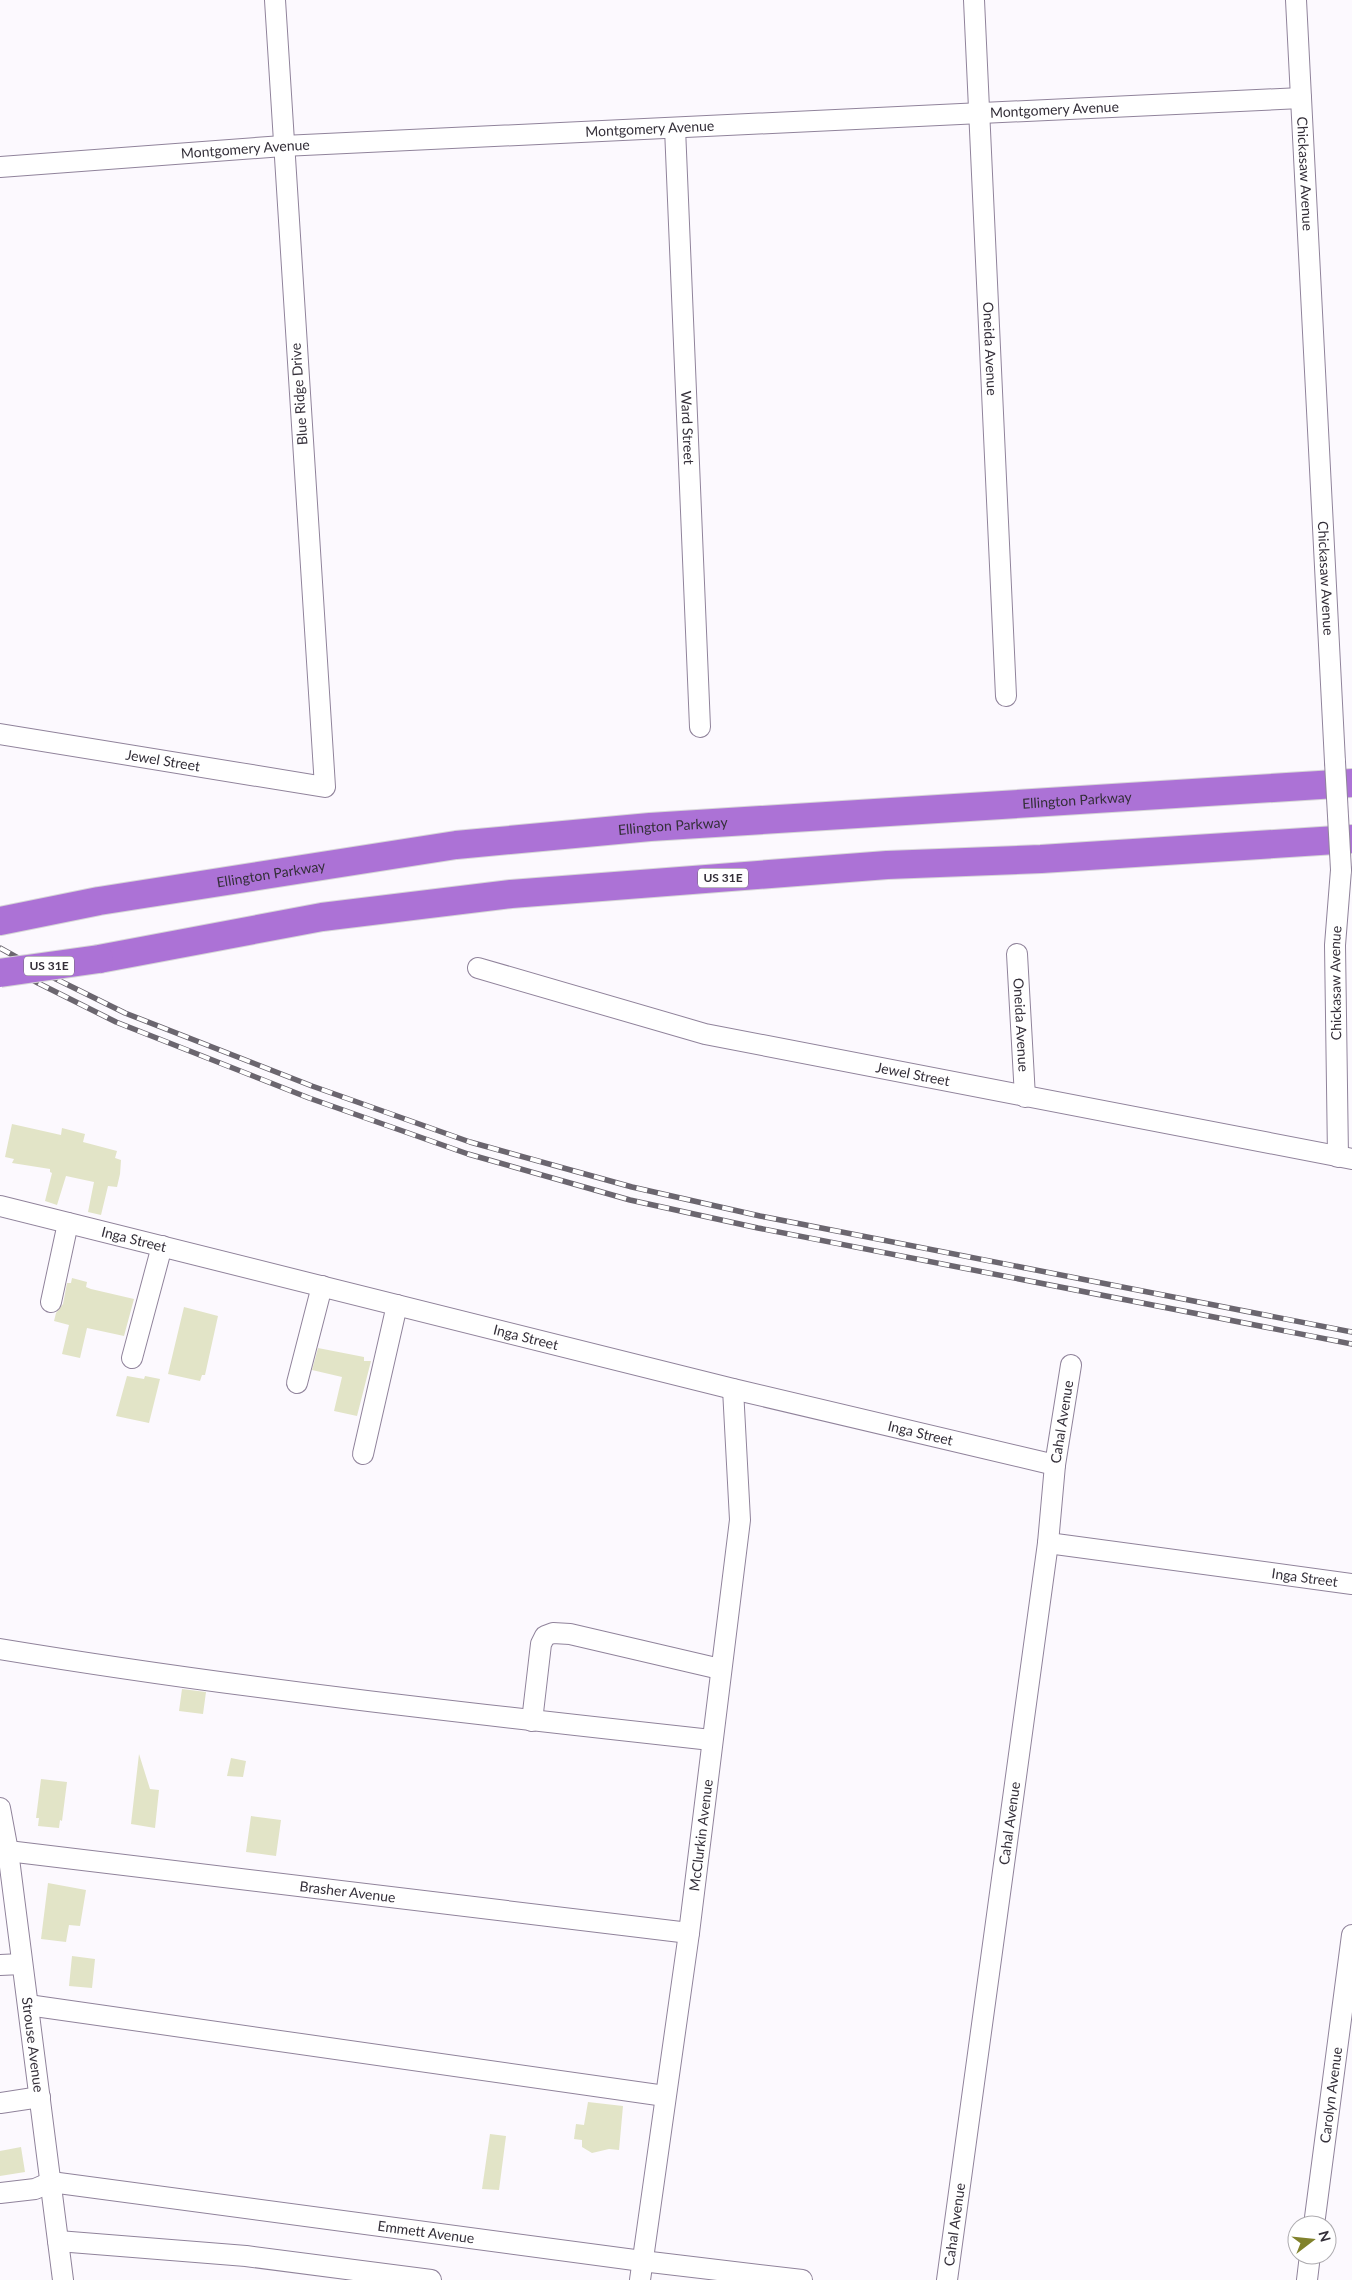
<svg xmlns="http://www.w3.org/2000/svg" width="1352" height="2280" viewBox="0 0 1352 2280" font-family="Lato,sans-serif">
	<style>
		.building { fill: #e2e4c7 }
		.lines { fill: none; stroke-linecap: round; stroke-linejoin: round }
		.minor-casing { stroke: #90839b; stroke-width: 22 }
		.highway-casing { stroke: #d6d5d7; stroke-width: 30 }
		.minor { stroke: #fff; stroke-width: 20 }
		.highway { stroke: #ac72d6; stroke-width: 28 }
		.rail-casing { stroke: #6b666f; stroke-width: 5.5 }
		.rail { stroke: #fff; stroke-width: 4; stroke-dasharray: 11; stroke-linecap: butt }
		.minor-bridge-casing { stroke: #90839b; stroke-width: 22; stroke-linecap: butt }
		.highway-bridge-casing { stroke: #d6d5d7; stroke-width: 30; stroke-linecap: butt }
		.minor-bridge { stroke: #fff; stroke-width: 20 }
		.highway-bridge { stroke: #ac72d6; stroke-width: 28 }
		.labels { text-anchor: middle; stroke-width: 4; stroke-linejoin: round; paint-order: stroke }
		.shield { fill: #fff; stroke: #716d74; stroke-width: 1 }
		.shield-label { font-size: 12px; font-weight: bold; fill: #342f39 }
		.street-label { font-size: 14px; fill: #342f39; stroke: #fff }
	</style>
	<rect width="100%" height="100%" fill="#fcf9fe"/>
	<path class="building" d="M12,1124L61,1135L62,1128L85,1134L83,1142L117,1151L115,1158L121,1160L120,1174L117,1187L108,1186L101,1215L88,1212L94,1182L66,1176L57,1205L45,1201L52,1173L50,1172V1169L12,1163L14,1159L5,1157Z
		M72,1278L87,1282L86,1287L91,1289L134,1299L124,1336L87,1328L80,1358L62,1354L69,1325L54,1321L56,1313L63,1304L67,1283H71Z
		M184,1307L218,1316L205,1375H202L200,1381L168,1374Z
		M318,1348L364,1357V1361H371L357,1416L334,1411L342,1377L312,1370Z
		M127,1376L144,1379L145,1376L160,1379L149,1423L116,1416Z
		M182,1689L206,1692L203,1714L179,1711Z
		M139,1754L150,1789L159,1790L155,1828L131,1824Z
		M231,1758L246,1761L243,1777L227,1776Z
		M41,1779L67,1782L62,1821L60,1820L59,1828L38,1826L39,1818H36Z
		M251,1816L281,1820L276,1856L246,1852Z
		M48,1883L86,1890L80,1926L69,1925L66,1942L41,1939Z
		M72,1956L95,1959L92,1988L69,1986Z
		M588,2102L623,2106L619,2150L609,2149L592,2153L582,2147V2140L574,2139L576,2124L584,2125Z
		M490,2134L506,2136L499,2190L482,2189Z
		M21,2147L25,2172L0,2176V2151Z"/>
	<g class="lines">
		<defs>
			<g id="minor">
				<path id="s1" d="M974,0L1006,696"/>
				<path id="s2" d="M1296,0L1335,762"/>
				<path id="s3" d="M675,128L700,727"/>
				<path id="s4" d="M0,167L283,146L1301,98"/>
				<path id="s5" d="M0,734L325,787L275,0"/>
				<path id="s6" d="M1017,954L1025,1097"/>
				<path id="s7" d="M478,968L705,1034L1352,1159"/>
				<path id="s8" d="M1338,1157L1335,945L1341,870"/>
				<path id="s9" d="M0,1206L733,1389L1055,1465"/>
				<path d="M51,1302L68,1223"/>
				<path d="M132,1358L162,1246"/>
				<path d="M297,1383L322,1286"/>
				<path d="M363,1454L397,1305"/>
				<path id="s10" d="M1048,1543L1352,1584"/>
				<path d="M0,1649C236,1688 473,1714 711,1740"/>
				<path d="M532,1721L541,1644L545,1636L553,1633L570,1634L720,1669"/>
				<path id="s11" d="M0,1808L8,1851L63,2280"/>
				<path id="s12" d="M8,1851L689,1933"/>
				<path d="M0,1965L22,1964"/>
				<path d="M28,2005L665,2096"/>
				<path d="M0,2103L40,2097"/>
				<path id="s13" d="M0,2193L35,2189L51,2182L642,2261L802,2280"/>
				<path id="s14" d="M1314,2225L1352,1935"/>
				<path d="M58,2241L246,2256L431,2280"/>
				<path id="s15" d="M640,2280L689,1933L740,1520L733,1389"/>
				<path id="s16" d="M947,2280L1048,1543L1055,1465L1071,1365"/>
				<path d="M1307,2280L1310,2255"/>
			</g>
			<g id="highway">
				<path id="s17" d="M0,921L99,901L456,845L650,827L1352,783"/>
				<path d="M99,959L322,917L511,894L887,865L1041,859L1352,839"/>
			</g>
		</defs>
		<use href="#minor" class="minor-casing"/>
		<use href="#highway" class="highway-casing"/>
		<use href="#minor" class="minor"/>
		<use href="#highway" class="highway"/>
		<defs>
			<path id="rail" d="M0,948L56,979L125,1013L312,1086L470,1142L632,1187L760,1216L1352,1332
				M0,962L38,983L116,1022L309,1098L468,1154L630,1200L758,1228L1352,1344"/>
		</defs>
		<use href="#rail" class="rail-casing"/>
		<use href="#rail" class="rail"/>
		<defs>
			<path id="minor-bridge" d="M1335,762L1341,870"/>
			<path id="highway-bridge" d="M0,973L99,959"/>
		</defs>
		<use href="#minor-bridge" class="minor-bridge-casing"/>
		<use href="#highway-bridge" class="highway-bridge-casing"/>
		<use href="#minor-bridge" class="minor-bridge"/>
		<use href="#highway-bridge" class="highway-bridge"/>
	</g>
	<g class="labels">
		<g class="shield">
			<rect x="698" y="868.5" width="50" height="19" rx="4"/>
			<rect x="24" y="956.5" width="50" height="19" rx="4"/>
		</g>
		<g class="shield-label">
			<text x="723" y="882">US 31E</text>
			<text x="49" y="970">US 31E</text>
		</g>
		<g class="street-label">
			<text dy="5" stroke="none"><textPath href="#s4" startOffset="1056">Montgomery Avenue</textPath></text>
			<text dy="5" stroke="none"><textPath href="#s4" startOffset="651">Montgomery Avenue</textPath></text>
			<text dy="5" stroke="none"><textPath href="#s4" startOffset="246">Montgomery Avenue</textPath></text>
			<text dy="5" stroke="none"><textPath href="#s2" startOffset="174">Chickasaw Avenue</textPath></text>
			<text dy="5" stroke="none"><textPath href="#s1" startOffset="349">Oneida Avenue</textPath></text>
			<text transform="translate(299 394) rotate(-94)" y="5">Blue Ridge Drive</text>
			<text dy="5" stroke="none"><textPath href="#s3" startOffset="300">Ward Street</textPath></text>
			<text dy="5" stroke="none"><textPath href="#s2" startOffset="579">Chickasaw Avenue</textPath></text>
			<text dy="5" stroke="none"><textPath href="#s5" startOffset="165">Jewel Street</textPath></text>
			<text dy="5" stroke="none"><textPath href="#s17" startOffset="1085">Ellington Parkway</textPath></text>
			<text dy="5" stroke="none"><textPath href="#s17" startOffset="680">Ellington Parkway</textPath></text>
			<text dy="5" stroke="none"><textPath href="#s17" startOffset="275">Ellington Parkway</textPath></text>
			<text dy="5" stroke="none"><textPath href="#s8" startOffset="174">Chickasaw Avenue</textPath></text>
			<text dy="5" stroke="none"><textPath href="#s6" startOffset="71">Oneida Avenue</textPath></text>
			<text dy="5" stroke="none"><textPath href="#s7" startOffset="448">Jewel Street</textPath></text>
			<text dy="5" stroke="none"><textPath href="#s9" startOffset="138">Inga Street</textPath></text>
			<text dy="5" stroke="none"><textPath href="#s9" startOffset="542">Inga Street</textPath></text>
			<text dy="5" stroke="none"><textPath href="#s16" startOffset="866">Cahal Avenue</textPath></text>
			<text dy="5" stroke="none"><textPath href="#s9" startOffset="948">Inga Street</textPath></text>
			<text dy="5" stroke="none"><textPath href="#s10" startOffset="259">Inga Street</textPath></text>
			<text dy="5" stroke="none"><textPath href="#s16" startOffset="461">Cahal Avenue</textPath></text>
			<text dy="5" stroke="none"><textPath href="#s15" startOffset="449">McClurkin Avenue</textPath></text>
			<text dy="5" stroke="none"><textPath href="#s12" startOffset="342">Brasher Avenue</textPath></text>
			<text dy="5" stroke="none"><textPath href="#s11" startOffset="239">Strouse Avenue</textPath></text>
			<text dy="5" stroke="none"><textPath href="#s14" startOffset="131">Carolyn Avenue</textPath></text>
			<text dy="5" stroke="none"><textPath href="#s16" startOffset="56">Cahal Avenue</textPath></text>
			<text dy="5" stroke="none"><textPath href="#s13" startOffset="431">Emmett Avenue</textPath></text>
		</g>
	</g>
	<g transform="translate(1312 2240) rotate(74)"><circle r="24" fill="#ffffff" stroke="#aeacb0"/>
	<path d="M0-4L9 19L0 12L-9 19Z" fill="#81822c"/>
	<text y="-8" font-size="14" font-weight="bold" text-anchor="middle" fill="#342f39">N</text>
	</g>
</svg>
